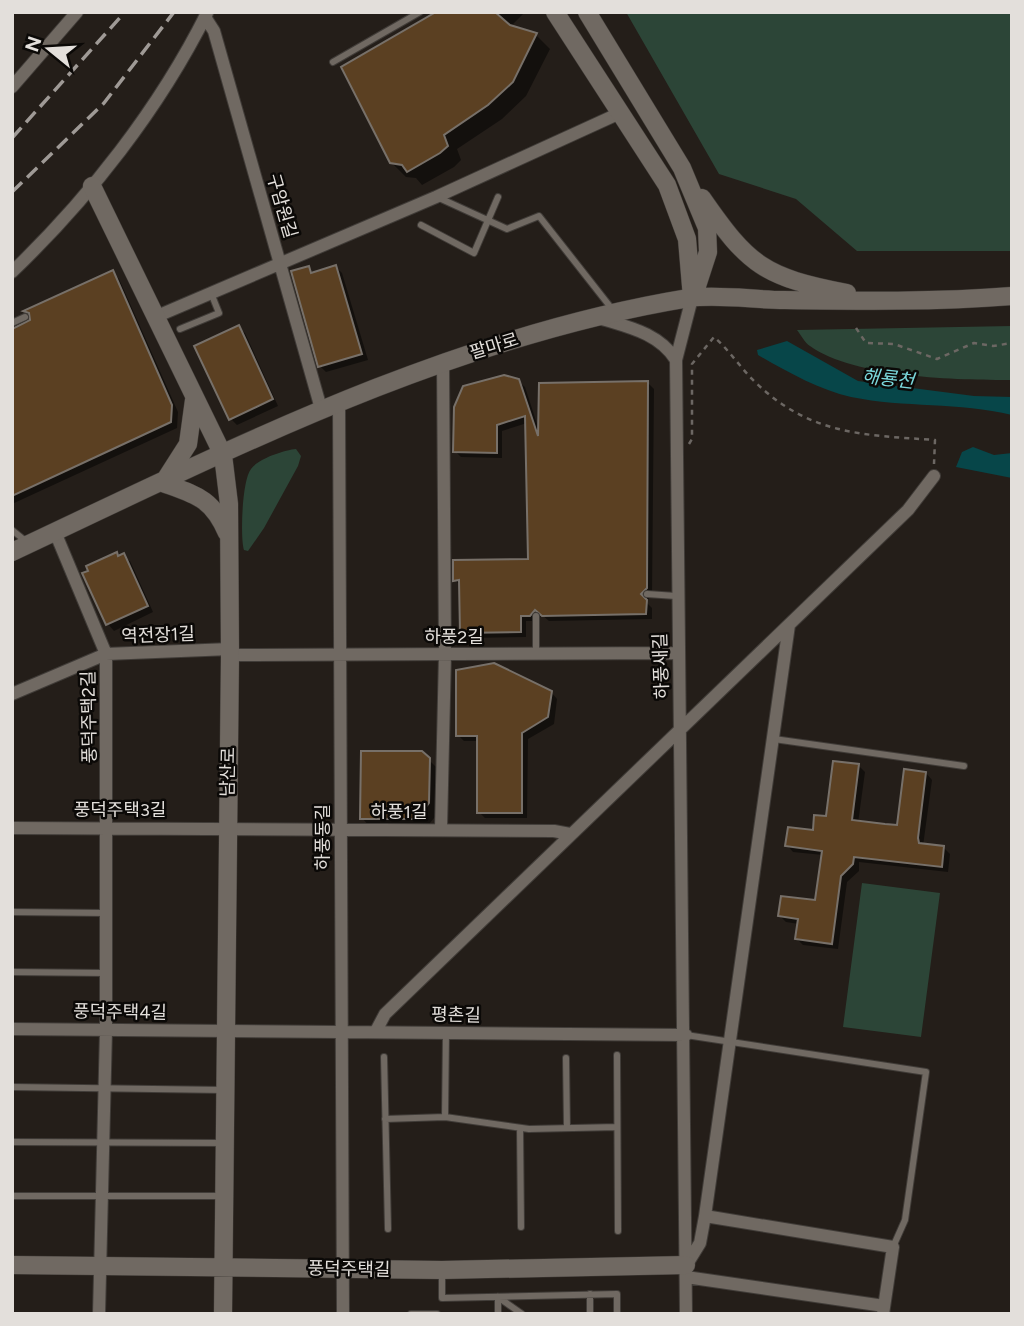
<svg xmlns="http://www.w3.org/2000/svg" width="1024" height="1326" viewBox="0 0 1024 1326" font-family="Figtree,'Noto Sans KR',sans-serif">
	<style>
		.green { fill: #2c4537 }
		.water { fill: #074649 }
		.shadow { fill: #0007 }
		.building { fill: #5b4022; stroke: #777069; stroke-width: 2 }
		.lines { fill: none; stroke-linecap: round; stroke-linejoin: round }
		.lane-casing { stroke: #403c38; stroke-width: 8 }
		.street-casing { stroke: #403c38; stroke-width: 14 }
		.secondary-casing { stroke: #403c38; stroke-width: 19 }
		.path { stroke: #6c6763; stroke-width: 2.5; stroke-dasharray: 5 5; stroke-linecap: butt }
		.lane { stroke: #706962; stroke-width: 6 }
		.street { stroke: #706962; stroke-width: 12 }
		.secondary { stroke: #706962; stroke-width: 18 }
		.rail { stroke: #9f9a96; stroke-width: 3.5; stroke-dasharray: 14 7; stroke-linecap: butt }
		.labels { text-anchor: middle; stroke-width: 5; stroke-linejoin: round; paint-order: stroke }
		.street-label { font-size: 18px; fill: #e3dfdb; stroke: #0b0907 }
		.water-label { font-size: 19px; font-style: italic; fill: #7bd7db; stroke: #0b0907 }
	</style>
	<rect width="100%" height="100%" fill="#241e19"/>
	<path class="green" d="M626,12H1012V251H857L796,199L719,174Z
		M1012,326V380C958,380 855,378 810,346C805,343 801,335 797,330Z
		M296,449L301,456L298,466L264,528L248,551L244,550C240,537 242,480 251,469C258,459 284,450 296,449Z
		M862,883L940,893L921,1037L843,1027Z"/>
	<path class="water" d="M787,341L858,381L974,396L1012,397V415C959,402 905,408 851,397C819,390 786,371 758,355L757,350Z
		M973,447L994,455L1012,453V478L956,467L962,452Z"/>
	<path class="shadow" d="M440,12H525L510,27L536,35L550,49L526,96L502,119L457,149L461,160L454,167L422,185L416,178L406,177L391,162Z
		M336,267L342,273L368,360L326,372L320,366L308,268L314,274Z
		M113,273L119,279L178,412L177,428L12,504V331L29,323L31,317L26,311Z
		M238,327L245,333L278,406L237,425L231,419L197,347Z
		M518,381L525,387L539,430L648,383L654,389L652,595L646,602L652,608V619L549,621L542,615L537,621H526V637L468,638L462,632L461,586L455,580L530,561L527,423L502,431V458L461,457L455,451Z
		M116,554L130,561L153,612L114,631L108,624L85,574Z
		M551,692L557,699L554,724L528,739L527,818H485L479,812V741H464L458,735Z
		M422,753L438,769V813L426,828H371L362,818Z
		M859,766L865,772L858,823L899,827L926,773L932,780L923,846L944,848L950,854L948,872L859,862V871L847,882L838,949L803,945L797,939L799,924L786,922L780,916L817,902L823,855L793,852L787,845L814,831L828,818Z"/>
	<path class="building" d="M436,12H495L510,25L537,33L513,82L488,105L444,135L448,146L440,153L407,172L402,165L390,163L341,67Z
		M336,265L362,354L318,367L291,271L309,266L311,273Z
		M113,270L172,405L171,422L12,496V329L30,320L29,313L23,311Z
		M239,325L273,399L229,420L194,346Z
		M504,375L519,379L538,436L539,383L648,381L647,588L641,594L647,600L646,614L542,616L535,610L530,616H521V632L460,633L459,580L453,581V560L528,559L525,416L497,425V453L453,452L454,407L463,386Z
		M117,552L118,556L124,553L148,606L106,625L82,573L88,571L86,566Z
		M494,663L552,691L548,717L522,733V813H477V736H456V670Z
		M361,751H422L430,758L429,803L417,819H360Z
		M833,761L859,764L852,820L885,824L897,825L904,769L926,772L918,838L919,843L944,846L942,867L854,857L853,864L841,876L832,944L795,939L798,919L778,916L781,896L815,900L822,851L785,846L788,827L813,830L814,815L826,816Z"/>
	<g class="lines">
		<defs>
			<path id="lane" d="M333,62L420,12
				M437,197L507,229L539,216L612,309
				M421,225L474,253L498,197
				M12,323L25,317
				M180,329L219,313L211,293
				M12,530L28,543
				M647,594L676,596
				M536,616V654
				M774,739L964,766
				M12,912L106,913
				M12,972L106,973
				M686,1035L926,1072L905,1220L893,1247
				M617,1055L618,1231
				M384,1057L388,1229
				M566,1058L567,1128
				M12,1087L224,1090
				M445,1117L446,1032
				M385,1119L445,1117L529,1129L617,1127
				M520,1128L521,1227
				M12,1142L224,1143
				M12,1196H224
				M442,1272V1298L617,1294V1314
				M590,1294V1314
				M498,1297L522,1314
				M498,1297V1314
				M411,1314H437"/>
			<path id="street" d="M205,17L214,31L322,412
				M12,87L77,12
				M12,272C89,198 159,109 207,13
				M155,317L436,197L620,113
				M599,318C628,327 659,333 676,360
				M339,405L343,1314
				M55,532L106,654V1030L99,1314
				M230,655L677,653
				M12,694L106,654L230,649
				M12,828L554,831L570,834
				M441,829L445,654L443,362
				M12,1029L686,1035
				M376,1031L385,1014L908,510L934,476
				M705,1216L893,1247L883,1314
				M687,1264L700,1243L705,1216L789,625
				M686,1277L884,1306
				M686,1314L676,360L692,298"/>
			<path id="secondary" d="M555,12L667,185L687,239L692,298
				M587,12L682,168L707,228L708,252L694,295
				M92,186L223,455L229,504L230,655L223,1314
				M702,198C749,266 764,277 847,293
				M165,480L188,444L194,400
				M163,483C196,495 212,498 227,533
				M12,552C229,450 450,337 689,298C719,294 754,300 784,300C860,301 936,302 1012,296
				M12,1265L442,1270L686,1265"/>
		</defs>
		<use href="#lane" class="lane-casing"/>
		<use href="#street" class="street-casing"/>
		<use href="#secondary" class="secondary-casing"/>
		<path class="path" d="M856,328L866,343L894,344L937,359L974,343L993,346L1012,343
			M689,444L692,439V364L714,337C729,350 740,367 754,381C809,435 863,435 935,440L934,464"/>
		<use href="#lane" class="lane"/>
		<use href="#street" class="street"/>
		<use href="#secondary" class="secondary"/>
		<path class="rail" d="M12,138L125,12
			M12,192L104,103L174,12"/>
	</g>
	<g class="labels">
		<g class="street-label">
			<text transform="translate(282 206) rotate(74)" y="6">구암원길</text>
			<text transform="translate(494 346) rotate(-17)" y="6">팔마로</text>
			<text transform="translate(158 635) rotate(-2)" y="6">역전장1길</text>
			<text x="454" y="643">하풍2길</text>
			<text transform="translate(661 666) rotate(-92)" y="6">하풍새길</text>
			<text transform="translate(89 717) rotate(-91)" y="6">풍덕주택2길</text>
			<text transform="translate(228 772) rotate(-89)" y="6">남산로</text>
			<text x="120" y="816">풍덕주택3길</text>
			<text x="399" y="818">하풍1길</text>
			<text transform="translate(323 837) rotate(-90)" y="6">하풍동길</text>
			<text transform="translate(120 1012) rotate(1)" y="6">풍덕주택4길</text>
			<text transform="translate(456 1015) rotate(1)" y="6">평촌길</text>
			<text transform="translate(349 1269) rotate(1)" y="6">풍덕주택길</text>
		</g>
		<g class="water-label">
			<text transform="translate(888 378) rotate(6)" y="7">해룡천</text>
		</g>
	</g>
	<rect width="1024" height="1326" fill="none" stroke="#e3dfdb" stroke-width="28"/>
	<g transform="translate(49 49) rotate(288)" stroke="#0b0907" stroke-width="5" paint-order="stroke">
	<path d="M0-5L12 26L0 18L-12 26Z" fill="#e3dfdb"/>
	<text y="-10" font-size="19" font-weight="bold" text-anchor="middle" fill="#e3dfdb">N</text>
	</g>
</svg>
